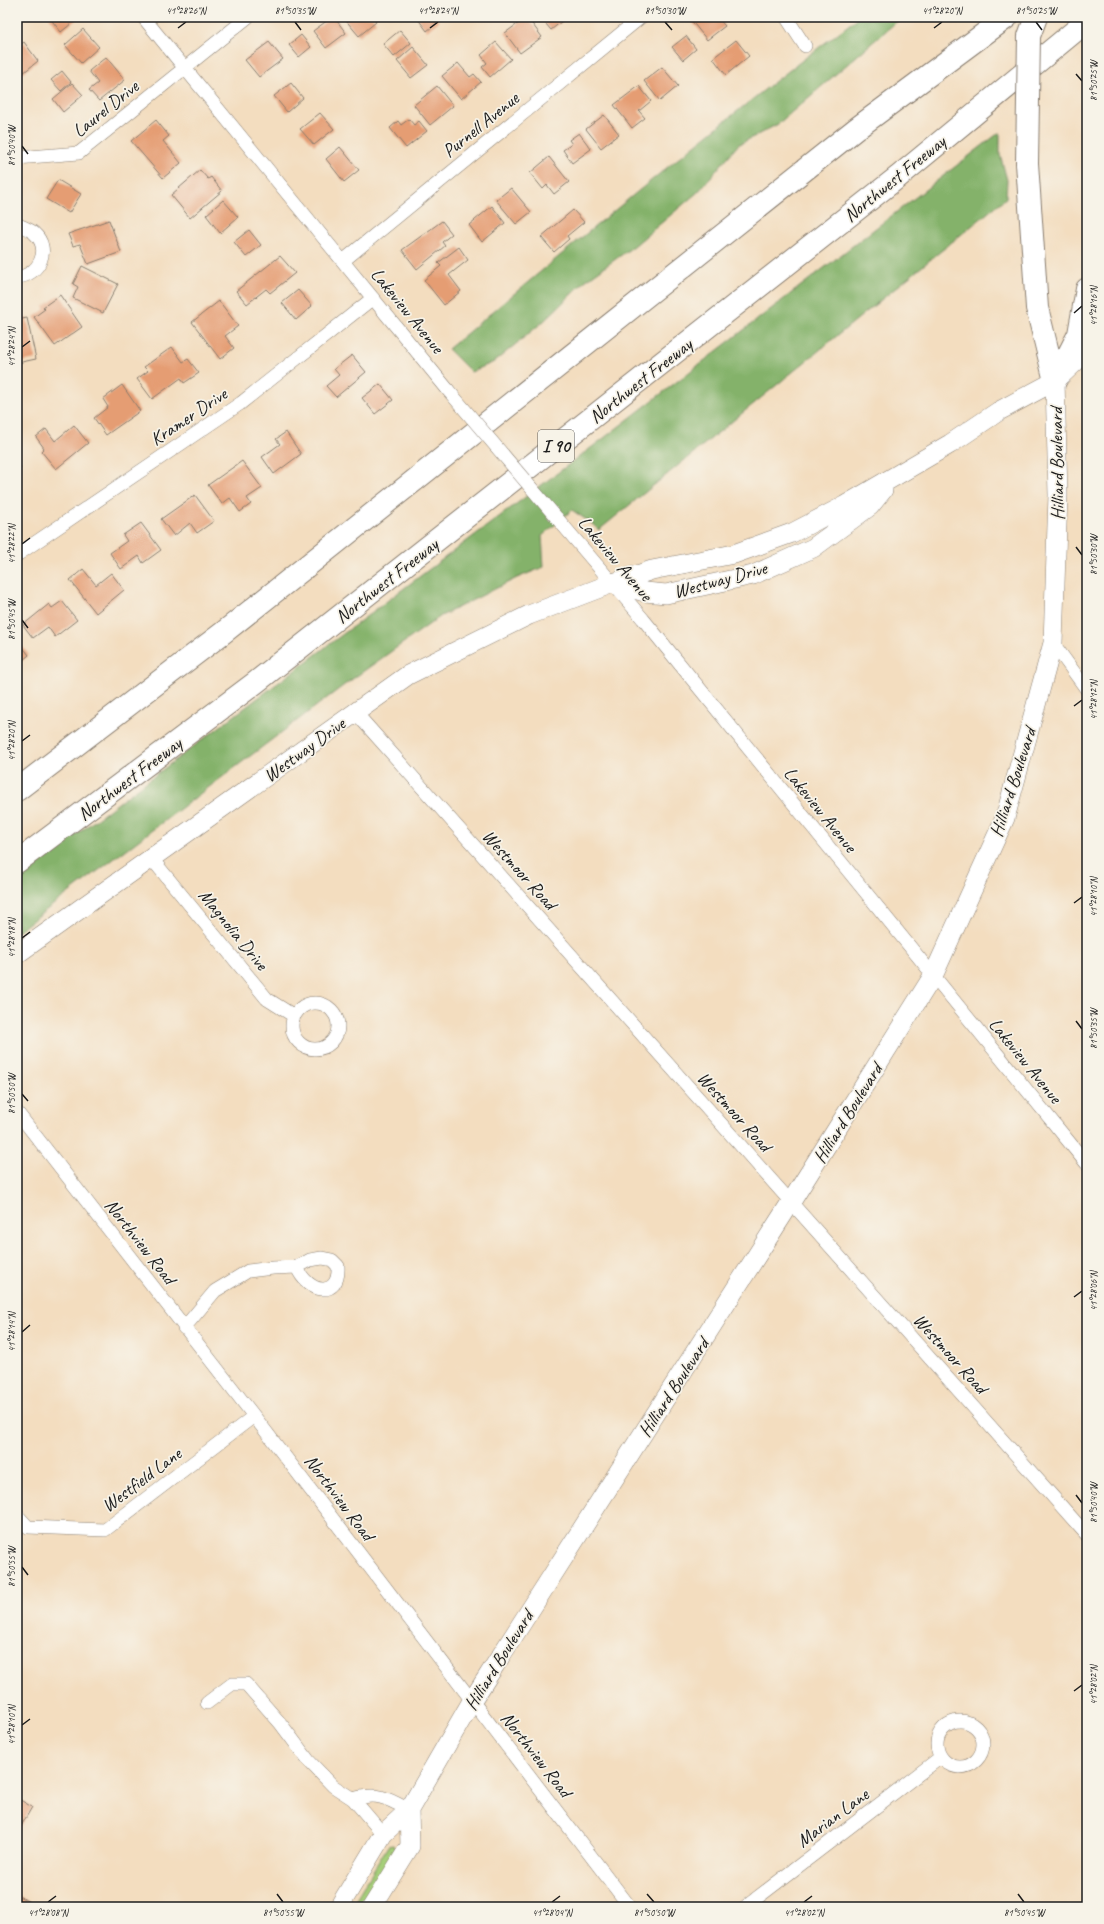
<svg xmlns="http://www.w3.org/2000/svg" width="1104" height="1924" viewBox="0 0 1104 1924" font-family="Caveat,sans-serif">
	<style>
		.green { fill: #a6cf7a; stroke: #61764b }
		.forest { fill: #84b26a; stroke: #506743 }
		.building { fill: #e59d73 }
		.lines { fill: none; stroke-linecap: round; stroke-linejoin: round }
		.minor-casing { stroke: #887c6e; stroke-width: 14 }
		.secondary-casing { stroke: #887c6e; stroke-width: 20 }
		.motorway-casing { stroke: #887c6e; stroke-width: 24 }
		.minor { stroke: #fff; stroke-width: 13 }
		.secondary { stroke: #fff; stroke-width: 19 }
		.motorway { stroke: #fff; stroke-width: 22 }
		.minor-bridge-casing { stroke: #887c6e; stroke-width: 14; stroke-linecap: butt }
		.motorway-bridge-casing { stroke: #887c6e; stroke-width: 24; stroke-linecap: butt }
		.minor-bridge { stroke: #fff; stroke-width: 13 }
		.motorway-bridge { stroke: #fff; stroke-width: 22 }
		.ticks { fill: none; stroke: #1c1c1c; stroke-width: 1.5 }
		.labels { text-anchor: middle; stroke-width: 3.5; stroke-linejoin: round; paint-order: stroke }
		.shield { fill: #f7f3e8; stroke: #5e5c59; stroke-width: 1 }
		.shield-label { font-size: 18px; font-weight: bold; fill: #1c1c1c }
		.street-label { font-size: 19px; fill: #1c1c1c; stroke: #f7f3e8 }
		.neatline { fill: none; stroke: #1c1c1c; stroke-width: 1.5 }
		.ticks-label { font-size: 10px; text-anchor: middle; fill: #1c1c1c }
	</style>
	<rect width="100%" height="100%" fill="#f7f3e8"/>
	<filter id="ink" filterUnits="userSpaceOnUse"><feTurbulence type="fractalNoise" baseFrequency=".025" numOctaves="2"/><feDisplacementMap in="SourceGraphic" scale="8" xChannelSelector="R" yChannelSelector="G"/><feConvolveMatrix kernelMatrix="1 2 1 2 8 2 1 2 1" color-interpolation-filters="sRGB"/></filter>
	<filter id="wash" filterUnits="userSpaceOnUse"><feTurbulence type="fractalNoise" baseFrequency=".012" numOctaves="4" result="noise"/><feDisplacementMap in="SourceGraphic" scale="16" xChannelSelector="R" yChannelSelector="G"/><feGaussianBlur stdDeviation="0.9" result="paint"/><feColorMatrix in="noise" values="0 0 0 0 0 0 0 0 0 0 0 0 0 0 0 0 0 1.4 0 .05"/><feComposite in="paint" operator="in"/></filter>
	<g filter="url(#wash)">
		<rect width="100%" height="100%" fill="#f3ddbf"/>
		<path class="green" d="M393,1845L396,1851L361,1907H351L388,1846Z"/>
		<path class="forest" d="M859,17H902L778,124L738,145L698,192L634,246L585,281L544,321L494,362L471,372L448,349C583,236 718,123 859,17Z
			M1000,132V154L1007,180L1006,198L599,530L591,523L572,510L542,536L544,567L517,578L441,616L347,683L17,932V879L604,438Z"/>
		<g id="blocks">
			<path class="building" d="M49,17H75L77,19L61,32Z
				M332,17H334L346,33L326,48L313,31Z
				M343,17H372L376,22L359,36Z
				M420,17H436L439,21L427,31L418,19Z
				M527,17L542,37L520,53L505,33Z
				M540,17H567L551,30Z
				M692,17H717L725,26L707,40L690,19Z
				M83,29L99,47L81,63L65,45Z
				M400,30L411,43L394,57L383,44Z
				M301,35L311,47L299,57L289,45Z
				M686,36L696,49L683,60L672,47Z
				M736,40L749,56L726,75L713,58Z
				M24,42L38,61L23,73L17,65V47Z
				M269,42L283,59L259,77L245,60Z
				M496,42L511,59L490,77L482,67L487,63L481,55Z
				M413,47L428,65L411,78L397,61Z
				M106,57L125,80L99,101L89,90L98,83L89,71Z
				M458,63L470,77L474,74L481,82L461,99L442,76Z
				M662,67L678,86L660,101L644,81Z
				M62,71L71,82L61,91L51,80Z
				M72,83L83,95L63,112L53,99Z
				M291,83L303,98L287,112L274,96Z
				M437,86L453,106L430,125L414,105Z
				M639,86L651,101L639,111L645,118L632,128L614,105Z
				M320,113L334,129L314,145L300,129Z
				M604,115L619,134L601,148L586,129Z
				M409,119L414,125L419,121L427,131L406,148L390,128L398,121L401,125Z
				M156,120L169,136L163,141L181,163L163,178L131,141Z
				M579,133L591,149L572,163L563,150L572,144L569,140Z
				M340,147L359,170L344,182L326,159Z
				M549,157L569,182L554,194L547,185L543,189L530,173Z
				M200,170L208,179L211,177L222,191L190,218L171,195Z
				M58,180L81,194L69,213L46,199Z
				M511,188L531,212L516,224L496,200Z
				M223,200L238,217L220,233L206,215Z
				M492,206L505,223L482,242L469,225Z
				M573,210L584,222L567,236L569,239L554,252L541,237Z
				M109,220L121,252L88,264L80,244L73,246L68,234Z
				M442,221L452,234L442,242L445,246L417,269L402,250Z
				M249,230L261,245L246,257L234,242Z
				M459,247L468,260L449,275L461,291L444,305L424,280L441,266L438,263Z
				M280,256L295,273L270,293L266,289L247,304L236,291Z
				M82,266L118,284L103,313L73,298L78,287L73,284Z
				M298,290L312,306L296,320L282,303Z
				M60,295L82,327L55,346L34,317L45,309L43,307Z
				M219,301L238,326L225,336L234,348L220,359L192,322Z
				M27,318L36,359L17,363V320Z
				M172,347L183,362L188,359L199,373L184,383L181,378L152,399L137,379L148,371L144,367Z
				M352,355L366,372L336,397L326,386L339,375L334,369Z
				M380,384L393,400L375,414L362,398Z
				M122,385L140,411L106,435L94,418L108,407L103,399Z
				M74,425L88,443L56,469L41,451L44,448L36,437L46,429L55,441Z
				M286,432L301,454L274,474L262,457L280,444L276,439Z
				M242,461L262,488L247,498L251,504L240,512L230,498L222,504L208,485Z
				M17,463L21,468L17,471Z
				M195,495L214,521L197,533L190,523L174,536L161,519Z
				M141,523L161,550L143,563L139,556L121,569L110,553L127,541L123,535Z
				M83,569L96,585L111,573L124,590L96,613L70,580Z
				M62,601L77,620L55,637L48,627L33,638L23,625L49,604L52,608Z
				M17,640L29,655L17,665Z
				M17,1798L32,1807L17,1833Z
				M17,1895L38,1907H17Z"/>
		</g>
	</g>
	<g filter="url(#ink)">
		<use href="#blocks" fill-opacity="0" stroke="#887c6e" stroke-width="1"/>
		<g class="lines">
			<defs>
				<path id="minor" d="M143,17L448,390
					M786,17L805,46
					M17,158L79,153L248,17
					M17,224C22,227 30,229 34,233C52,249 39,276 17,277
					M343,261L641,17
					M556,517L643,619L1087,1164
					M17,555L241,403L373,298
					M1053,643L1087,690
					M355,712L1087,1535
					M152,859L267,999L294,1016
					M292 1026a23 23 0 1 1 46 0a23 23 0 1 1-46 0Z
					M17,1112L254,1416L630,1907
					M184,1328L215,1291L248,1271L273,1268L297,1267L310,1260L322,1258L332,1260L338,1266C340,1300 307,1293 297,1267
					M17,1515L28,1527L105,1530L254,1416
					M207,1703L232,1684H246L281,1724L308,1760L333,1786L353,1799L383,1834
					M937 1744a23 23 0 1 1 46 0a23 23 0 1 1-46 0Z
					M353,1799C378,1792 387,1798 409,1810
					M745,1907L941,1757"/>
				<path id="secondary" d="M613,583L645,592L666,594L753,575L813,548L870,506L883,490
					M17,954L408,675L529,615L613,583L652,570L734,554L792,533L844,506L950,444L999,411L1055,381L1087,351
					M339,1907L383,1834L409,1810L472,1701L791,1202L933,976L1005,818L1053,643L1058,495L1055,381
					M372,1907L410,1846L409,1810"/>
				<path id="motorway" d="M1027,163L1037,308L1055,381
					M1055,381L1079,334L1087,289
					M17,790L224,632L856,129L1007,17
					M17,862L255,683L898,177L1087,21"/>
			</defs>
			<use href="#minor" class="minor-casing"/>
			<use href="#secondary" class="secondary-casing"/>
			<use href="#motorway" class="motorway-casing"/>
			<use href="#minor" class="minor"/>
			<use href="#secondary" class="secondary"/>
			<use href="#motorway" class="motorway"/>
			<defs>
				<path id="minor-bridge" d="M448,390L556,517"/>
				<path id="motorway-bridge" d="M1027,163L1029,36L1036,17"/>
			</defs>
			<use href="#minor-bridge" class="minor-bridge-casing"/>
			<use href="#motorway-bridge" class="motorway-bridge-casing"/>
			<use href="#minor-bridge" class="minor-bridge"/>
			<use href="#motorway-bridge" class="motorway-bridge"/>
		</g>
	</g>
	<path class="ticks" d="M295,22L301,30M665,22L672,30M1036,22L1042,30M178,28L186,22M430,28L438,22M934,28L942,22M1076,74L1082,81M22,146L28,154M1074,313L1082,306M22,347L30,341M22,544L30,538M1076,547L1082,555M22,620L28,628M1074,706L1082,700M22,741L30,735M1074,903L1082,897M22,938L30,932M1076,1021L1082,1029M22,1094L28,1101M1074,1297L1082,1291M22,1332L30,1325M1076,1495L1082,1503M22,1567L28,1575M1074,1691L1082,1685M22,1725L30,1719M277,1894L283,1902M647,1894L654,1902M1018,1894L1024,1902M48,1902L56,1896M552,1902L560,1896M804,1902L812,1896"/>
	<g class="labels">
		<rect class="shield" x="538" y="430" width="36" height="32" rx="3"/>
		<g class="shield-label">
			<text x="556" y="452">I 90</text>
		</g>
		<g class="street-label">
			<text transform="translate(105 108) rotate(-39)" y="7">Laurel Drive</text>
			<text transform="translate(480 124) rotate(-39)" y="7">Purnell Avenue</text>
			<text transform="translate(894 178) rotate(-39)" y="7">Northwest Freeway</text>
			<text transform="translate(408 310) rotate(51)" y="7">Lakeview Avenue</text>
			<text transform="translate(640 380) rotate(-38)" y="7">Northwest Freeway</text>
			<text transform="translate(188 416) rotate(-34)" y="7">Kramer Drive</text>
			<text transform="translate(1056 464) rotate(-91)" y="7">Hilliard Boulevard</text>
			<text transform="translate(616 558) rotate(50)" y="7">Lakeview Avenue</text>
			<text transform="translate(720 579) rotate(-15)" y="7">Westway Drive</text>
			<text transform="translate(386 580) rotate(-38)" y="7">Northwest Freeway</text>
			<text transform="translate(304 749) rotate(-36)" y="7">Westway Drive</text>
			<text transform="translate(129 778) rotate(-37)" y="7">Northwest Freeway</text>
			<text transform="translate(1012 782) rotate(-72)" y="7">Hilliard Boulevard</text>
			<text transform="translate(821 809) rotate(51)" y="7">Lakeview Avenue</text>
			<text transform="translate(520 869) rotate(48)" y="7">Westmoor Road</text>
			<text transform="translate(234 929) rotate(51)" y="7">Magnolia Drive</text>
			<text transform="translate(1026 1060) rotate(51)" y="7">Lakeview Avenue</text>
			<text transform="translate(735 1111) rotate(48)" y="7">Westmoor Road</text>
			<text transform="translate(847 1113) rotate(-58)" y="7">Hilliard Boulevard</text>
			<text transform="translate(141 1241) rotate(52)" y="7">Northview Road</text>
			<text transform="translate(951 1353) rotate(48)" y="7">Westmoor Road</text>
			<text transform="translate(673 1387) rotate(-57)" y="7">Hilliard Boulevard</text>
			<text transform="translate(141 1479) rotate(-37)" y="7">Westfield Lane</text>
			<text transform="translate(340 1497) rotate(53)" y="7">Northview Road</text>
			<text transform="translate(498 1660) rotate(-58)" y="7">Hilliard Boulevard</text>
			<text transform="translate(537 1754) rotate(52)" y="7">Northview Road</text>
			<text transform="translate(832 1817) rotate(-37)" y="7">Marian Lane</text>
		</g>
	</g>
	<rect width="1104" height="1924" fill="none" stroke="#f7f3e8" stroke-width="44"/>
	<rect x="22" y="22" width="1060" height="1880" class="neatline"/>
	<g class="ticks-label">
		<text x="186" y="14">41°28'26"N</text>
		<text x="295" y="14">81°50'35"W</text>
		<text x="438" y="14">41°28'24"N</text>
		<text x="665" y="14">81°50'30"W</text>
		<text x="942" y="14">41°28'20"N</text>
		<text x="1036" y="14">81°50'25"W</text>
		<text transform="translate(1093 81) rotate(-90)" y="4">81°50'25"W</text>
		<text transform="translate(11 146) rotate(-90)" y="4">81°50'40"W</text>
		<text transform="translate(1093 306) rotate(-90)" y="4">41°28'16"N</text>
		<text transform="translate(11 347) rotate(-90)" y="4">41°28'24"N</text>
		<text transform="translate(11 544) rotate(-90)" y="4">41°28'22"N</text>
		<text transform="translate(1093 555) rotate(-90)" y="4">81°50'30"W</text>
		<text transform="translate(11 620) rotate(-90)" y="4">81°50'45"W</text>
		<text transform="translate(1093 700) rotate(-90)" y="4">41°28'12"N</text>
		<text transform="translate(11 741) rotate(-90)" y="4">41°28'20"N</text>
		<text transform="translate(1093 897) rotate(-90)" y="4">41°28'10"N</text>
		<text transform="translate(11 938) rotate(-90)" y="4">41°28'18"N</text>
		<text transform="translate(1093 1029) rotate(-90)" y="4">81°50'35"W</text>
		<text transform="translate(11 1094) rotate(-90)" y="4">81°50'50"W</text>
		<text transform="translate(1093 1291) rotate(-90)" y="4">41°28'06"N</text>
		<text transform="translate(11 1332) rotate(-90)" y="4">41°28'14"N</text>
		<text transform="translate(1093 1503) rotate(-90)" y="4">81°50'40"W</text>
		<text transform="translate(11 1567) rotate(-90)" y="4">81°50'55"W</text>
		<text transform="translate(1093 1685) rotate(-90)" y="4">41°28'02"N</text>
		<text transform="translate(11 1725) rotate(-90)" y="4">41°28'10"N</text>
		<text x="48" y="1916">41°28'08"N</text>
		<text x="283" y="1916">81°50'55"W</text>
		<text x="552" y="1916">41°28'04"N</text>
		<text x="654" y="1916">81°50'50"W</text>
		<text x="804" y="1916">41°28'02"N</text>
		<text x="1024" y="1916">81°50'45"W</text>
	</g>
</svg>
